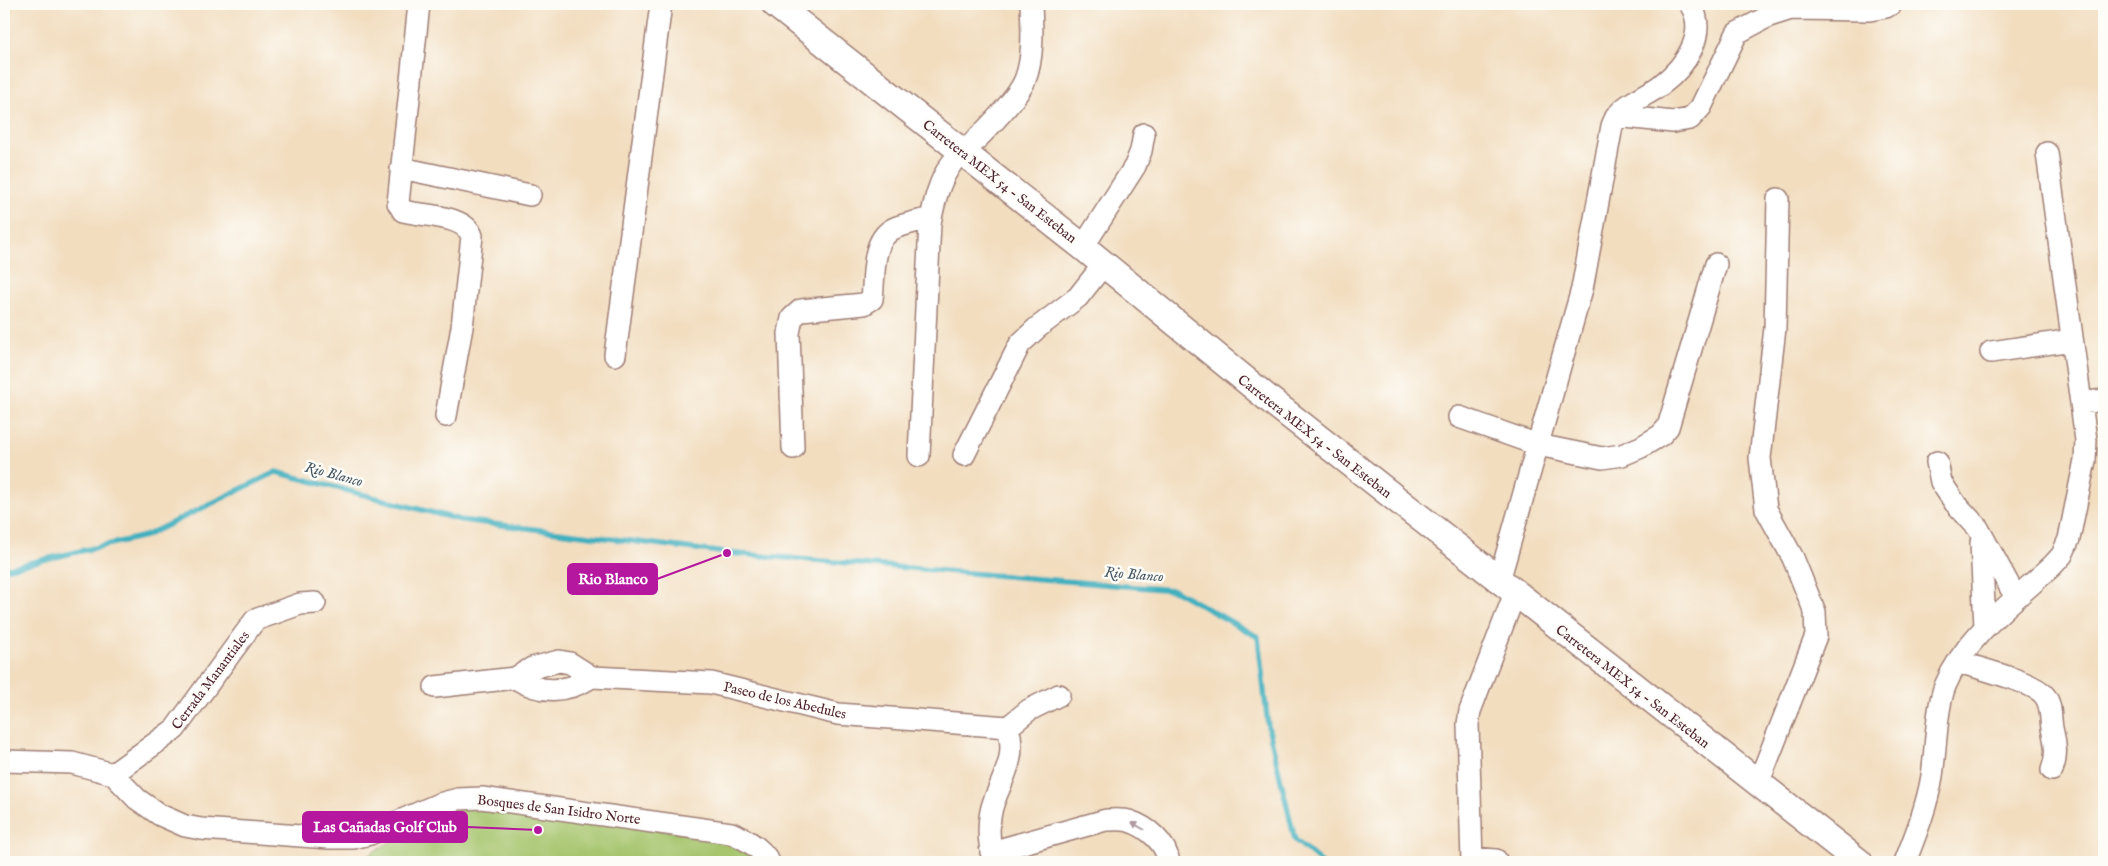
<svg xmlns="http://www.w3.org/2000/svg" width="2108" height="866" viewBox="0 0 2108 866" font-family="'IM FELL English',serif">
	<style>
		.green { fill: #a6c56d; stroke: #78724c }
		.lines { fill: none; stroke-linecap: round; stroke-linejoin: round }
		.stream { stroke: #43b0bf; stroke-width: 5.5 }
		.minor-casing { stroke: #9e7e75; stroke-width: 24 }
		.tertiary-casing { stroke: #9e7e75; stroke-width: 29 }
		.minor { stroke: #fff; stroke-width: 21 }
		.tertiary { stroke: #fff; stroke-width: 26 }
		.oneway { fill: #ae9aa0 }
		.labels { text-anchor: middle; stroke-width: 5; stroke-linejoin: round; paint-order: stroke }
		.street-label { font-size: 14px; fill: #4a1f2b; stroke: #fdfcf7 }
		.water-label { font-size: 15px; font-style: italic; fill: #475966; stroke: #fdfcf7 }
		.leader { fill: none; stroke: #b5179e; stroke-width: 2 }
		.callout-dot { fill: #b5179e; stroke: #fdfcf7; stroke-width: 2 }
		.callout { fill: #b5179e; stroke: #b5179e; stroke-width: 2 }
		.callout-label { font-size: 15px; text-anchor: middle; font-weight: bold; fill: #fff }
	</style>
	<rect width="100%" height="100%" fill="#fdfcf7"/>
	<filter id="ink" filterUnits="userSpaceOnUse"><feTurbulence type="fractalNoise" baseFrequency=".02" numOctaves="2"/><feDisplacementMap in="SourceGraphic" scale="10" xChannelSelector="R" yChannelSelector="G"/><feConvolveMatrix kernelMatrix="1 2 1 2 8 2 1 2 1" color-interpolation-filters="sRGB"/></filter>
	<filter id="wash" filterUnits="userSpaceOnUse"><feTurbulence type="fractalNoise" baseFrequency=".0096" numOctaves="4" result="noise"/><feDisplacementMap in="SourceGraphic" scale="20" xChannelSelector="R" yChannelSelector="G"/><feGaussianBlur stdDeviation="1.12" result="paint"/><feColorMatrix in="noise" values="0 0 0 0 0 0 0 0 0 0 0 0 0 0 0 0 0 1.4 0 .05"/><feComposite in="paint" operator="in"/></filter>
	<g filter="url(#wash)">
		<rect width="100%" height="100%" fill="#f2ddbf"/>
		<path class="green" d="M470,804L743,841L759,862H357L388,843Z"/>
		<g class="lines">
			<path class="stream" d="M4,569L145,536L276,472L461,520L727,553L1174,590L1258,637L1268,726L1295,840L1321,862"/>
		</g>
	</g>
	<g filter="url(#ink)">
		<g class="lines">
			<defs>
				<path id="minor" d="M419,4L398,203L403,211L408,212C427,216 465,216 472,236L462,327L446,416
					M1616,116L1673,122L1690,119L1701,107L1737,33L1769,16L1791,9L1870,10L1886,7L1891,4
					M401,168L530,195
					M1083,247L1135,166L1141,151L1144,134
					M1991,352L2072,340
					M615,355L661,4
					M2081,403L2104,400
					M1459,417L1538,445L1602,458L1622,455L1641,447L1661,435L1668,427L1716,264
					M793,448L789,333L792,318L801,310L864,304L872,299C875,276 870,237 897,227C908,223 920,221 931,218
					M964,455L1020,344L1037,328L1078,297L1104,264
					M919,456L930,223C934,203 939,180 952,163C958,154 967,149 974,142C988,128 1018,97 1025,80C1034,57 1032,28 1031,4
					M1937,462L1941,482L1955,503L1978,528L2016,598
					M1981,542L1985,627
					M1499,581L1582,289L1612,126C1619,104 1644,98 1661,85C1685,67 1709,33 1690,4
					M1959,662C1977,668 2034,682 2044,695C2052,704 2050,717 2052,728C2055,742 2058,756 2052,770
					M515,678C540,694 567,693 592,677
					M435,687L515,678L532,668L559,661L570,663L592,677L711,683L838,714L1008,727L1029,710L1059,695
					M4,761L72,763L113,774L137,799L160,815L185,826L201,829L329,838H353L370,834L439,804L458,799L482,798L731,833C746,839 761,847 769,862
					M113,774L175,729L255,620L300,604L315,603
					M1758,784L1816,636L1815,612L1793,558L1766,509L1760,458L1775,328L1778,199
					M991,852L1106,820C1113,820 1122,819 1129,821C1148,827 1166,843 1169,862
					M1472,858L1496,860
					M994,862C988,843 987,820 994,801C1004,775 1017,756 1008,727
					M1472,862L1468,724L1470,711L1515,593
					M1905,862C1916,834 1927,806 1932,776C1936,749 1936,710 1945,686C1966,635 2014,601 2053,565L2062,555L2069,539L2085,460L2086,440L2047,153"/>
				<path id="tertiary" d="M775,4L1083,247L1270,400L1859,862"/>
			</defs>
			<use href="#minor" class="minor-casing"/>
			<use href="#tertiary" class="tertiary-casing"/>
			<use href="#minor" class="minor"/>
			<use href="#tertiary" class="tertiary"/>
		</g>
		<defs><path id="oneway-solid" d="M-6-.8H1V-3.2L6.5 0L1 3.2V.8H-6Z" transform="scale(1.25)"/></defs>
		<use class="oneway" href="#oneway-solid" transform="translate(1138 826) rotate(-150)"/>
	</g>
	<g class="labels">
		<g class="street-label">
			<text transform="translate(1000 181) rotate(38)" y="5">Carretera MEX 54 - San Esteban</text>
			<text transform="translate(1315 436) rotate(38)" y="5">Carretera MEX 54 - San Esteban</text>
			<text transform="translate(210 680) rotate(-53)" y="5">Cerrada Manantiales</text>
			<text transform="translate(1633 686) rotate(38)" y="5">Carretera MEX 54 - San Esteban</text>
			<text transform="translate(785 700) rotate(13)" y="5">Paseo de los Abedules</text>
			<text transform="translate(559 809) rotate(7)" y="5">Bosques de San Isidro Norte</text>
		</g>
		<g class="water-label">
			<text transform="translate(334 474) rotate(15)" y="5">Rio Blanco</text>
			<text transform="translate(1134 574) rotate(5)" y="5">Rio Blanco</text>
		</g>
	</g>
	<path class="leader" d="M727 553L657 579M538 830L467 827"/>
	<g class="callout-dot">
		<circle cx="727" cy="553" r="5"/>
		<circle cx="538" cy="830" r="5"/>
	</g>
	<g class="callout">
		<rect x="568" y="564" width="89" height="30" rx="5"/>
		<rect x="303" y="812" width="164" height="30" rx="5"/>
	</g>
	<g class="callout-label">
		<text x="613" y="584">Rio Blanco</text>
		<text x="385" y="832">Las Cañadas Golf Club</text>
	</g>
	<rect width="2108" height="866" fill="none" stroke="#fdfcf7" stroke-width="20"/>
</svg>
